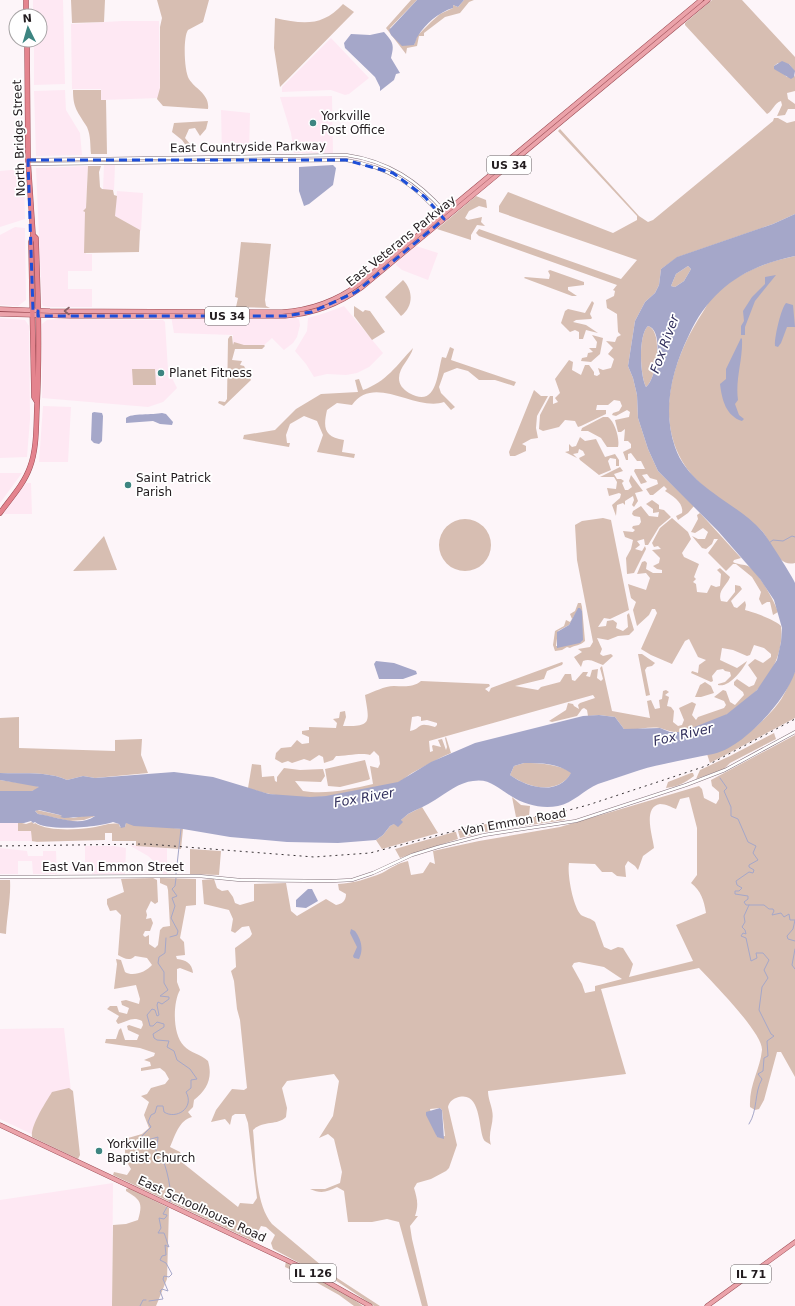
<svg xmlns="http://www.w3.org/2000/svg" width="795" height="1306" viewBox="0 0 795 1306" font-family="'DejaVu Sans',sans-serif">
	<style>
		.built { fill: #fee8f3 }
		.green { fill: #d7beb2; fill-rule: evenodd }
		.water { fill: #a5a7c9; fill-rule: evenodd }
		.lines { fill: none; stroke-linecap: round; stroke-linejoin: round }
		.stream { stroke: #a5a7c9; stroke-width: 1 }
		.tertiary-casing { stroke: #82717a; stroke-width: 3.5 }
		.primary-casing { stroke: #9c4c55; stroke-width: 5 }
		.trunk-casing { stroke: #9c4c55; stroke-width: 5.5 }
		.tertiary { stroke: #fff; stroke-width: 2.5 }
		.primary { stroke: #eba3aa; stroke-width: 4 }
		.trunk { stroke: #e4848e; stroke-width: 4.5 }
		.rail { stroke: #3a3437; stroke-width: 1; stroke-dasharray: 2 4; stroke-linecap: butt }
		.oneway { stroke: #866064 }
		.marked { fill: none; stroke: #1d4ed8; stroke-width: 3; stroke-dasharray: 8 5; stroke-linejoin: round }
		.poi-dot { fill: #3d8581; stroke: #fff; stroke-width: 1.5 }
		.labels { text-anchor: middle; stroke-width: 3.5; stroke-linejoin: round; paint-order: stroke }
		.shield { fill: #fff; stroke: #646062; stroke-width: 1 }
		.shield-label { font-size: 11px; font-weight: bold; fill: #221c1f }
		.poi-label { font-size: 12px; fill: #221c1f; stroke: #fff; text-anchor: start }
		.street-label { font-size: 12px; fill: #221c1f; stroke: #fff }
		.water-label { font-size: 13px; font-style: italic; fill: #312f5c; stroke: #fff }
	</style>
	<rect width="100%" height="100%" fill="#fdf5f9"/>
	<path class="built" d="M33,0H63L65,84L34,85V40H40V16H33Z
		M122,21H159L160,98L101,100V89H72L71,24Z
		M331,38L369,78L349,94L345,95L331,90L282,92V87Z
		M65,90L66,110L80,133L82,155L36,156L34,91Z
		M332,96L333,153H294L291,133L280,97Z
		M221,110L250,113L249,153H222Z
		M104,165H115L114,190H103Z
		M88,166L86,209V254H92V271H68V289H92V307H47L43,306L42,303L36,168Z
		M22,169L24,174L25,219L0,227V171Z
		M117,191L143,193L141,231L115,216Z
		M15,227L25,228L26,300L18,306L0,305V235Z
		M416,246L438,253L428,280L402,270L396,265V263Z
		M344,306L383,353L369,367L357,373L346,375L327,374L314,377L306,364L295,351L307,331L308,318L325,313Z
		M171,316H294L299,319L300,325L297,337L293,343L284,350L272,338L263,346H233V335L174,333Z
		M0,318L25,320L29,326L30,419L27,457L0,458Z
		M57,319L163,320L165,322L168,370L177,388L163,402L148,407L42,398V324L47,320Z
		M43,406L71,407L68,462H39Z
		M0,473H22L0,503Z
		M26,483H31L32,514H3Z
		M18,822V831H31L32,841H0V823Z
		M129,845L167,848V874H163L160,867L148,856Z
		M85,846H114L126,848L125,874H92V862H85Z
		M0,848L27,851L28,856H43V851H56L57,874H33L32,861H18V874H0Z
		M64,1028L78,1154L76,1155L0,1119V1029Z
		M113,1183L112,1306H0V1200Z"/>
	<path class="green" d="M71,0H105L104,22L72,23Z
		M157,0H209L203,22L188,30C183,37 184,71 189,79C195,89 210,94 208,109L163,106L157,99L160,88V27L162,18Z
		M411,0H417L390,28L409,45H414L417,36L431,22L440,14L453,8V5L458,7L464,0H474L469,2L460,13L445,17L424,33V36H419L417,46L407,48L406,54L386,28Z
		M712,0H742L795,57V72L789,64L778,63L774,66L787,77H794L795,75V91L787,93L788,99L795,104V109H788L785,115L777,116L782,105L781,101C774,103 773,111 767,114L685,25V23Z
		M343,4L354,12L280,87L274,48L275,18C303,24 322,27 343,4Z
		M73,90H101V100H106L107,154H91C90,145 91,136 87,127C78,112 73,109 73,90Z
		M774,118H778L787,123L795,121V214L773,224L678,257L661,269L659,285L655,293L645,302L635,321L628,366L633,378L637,395L638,418L648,449L658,471L694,506L688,513L678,520L676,516L682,513C684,503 673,496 665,491L667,489L664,486L653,495H650L646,489L658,484L657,480L650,478L647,474L642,475L647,482L641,484L634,471L635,469H645L641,461H637L631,453L628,454V460H626L623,452L631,448V444L628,441H624L625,429L621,432H618L615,420L629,417L630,412L627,410L616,416L612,415L613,413L619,411L622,406L620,401L614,400L608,405H597L596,410H606V414L581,426L578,427L575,421L565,420L559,427L543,431L539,429L540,415L550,396H553V404L558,402L555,398L560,393L555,379L569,360L573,362L572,370L581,375L585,365H589L594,372V375L597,376L600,374L598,368L603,370L611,368L614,359L608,354L613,348L606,341L615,342L617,337L621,335L618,332L617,314L607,308L606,300L614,296L615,291L613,290L617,285L479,236L476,233L479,229L621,279L637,260L499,212V206L508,192L613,233L637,220V216L558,131L560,129L639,216L648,222L653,220L773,121Z
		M208,121L206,129L200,136L195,128L189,129L185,138L190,144L187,147L182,140L172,132L174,123Z
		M88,166H101L99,172L100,187L102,189L113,190L114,195L117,196L115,216L140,230L139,252L84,253L85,212L83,211L86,208Z
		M476,196L486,200L487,208L479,206L469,211L465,218L468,220L482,217L481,222L485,226L477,225L471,235V240L437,229Z
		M241,242L271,244L265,300L266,306L270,308L236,307L238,298L235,297Z
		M795,256V563C776,568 771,540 761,530C736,507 699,491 682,461C655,414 674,357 701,315C706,308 710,298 716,293C738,273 766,262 795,256Z
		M688,266L691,269L684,281L675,287L671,286L676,274Z
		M550,270L584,282V285L568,287V290L577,296H572L524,278L525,277L549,279L550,275L548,271Z
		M403,280C414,291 413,307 401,316L385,297Z
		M592,301L594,303L590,314L592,318L591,319L576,320L573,322L586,325L598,333L586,330L583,339H579V332L575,330L570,332L561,323L565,311L568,309L585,313Z
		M354,306L363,312L365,310L370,311L385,332L372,340L354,316Z
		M648,326C664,331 656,380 646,387C640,375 638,335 648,326Z
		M592,335L603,338L600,354L591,362L581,361L582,358L587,357L588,353L593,352L589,348H596L597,342Z
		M230,336H232L233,345L234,342L244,345H264L265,346L262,349H235L232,360L242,361L240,365L244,366L251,380L224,406L218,403L219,401L225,402L227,399L228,339Z
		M450,347L454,349L451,360L516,382L514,386L495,380H479L468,371L457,368L444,373L439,387L441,393L455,407L451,410L444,402C416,412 374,373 352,405L337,403L327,410C323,428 324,437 344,440L342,452L355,454L354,458L317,452L323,435L317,421L304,416L290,424L286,435L287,443H290L289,447L243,439L244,435L275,430L296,409L321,394L358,392L355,380L359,379L363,390C386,382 397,365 413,348C411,358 399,367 399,378C399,385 403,389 409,393C437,409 437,374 442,357L446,358Z
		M132,369H155L156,385H133Z
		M534,390L541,396H548L537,416L536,428L538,438L531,439L522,444L526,446V451L515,456H510L509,452Z
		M603,417H608C615,422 620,439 618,447H607L601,438L588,431H581L582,428Z
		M580,437L585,441L596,439L605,457L615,454L619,460V466H616V459L610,458L608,461L611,470L599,475L580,460L579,458L585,455L583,451L579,449L578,453L573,454L577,458L565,452L569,451V444L572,447L576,446Z
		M620,467L623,471L614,474L617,479H621L624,481L622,483L625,490H628L632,487L629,481L631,475L643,491L635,493L638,501L634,507L632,505L634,500L633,496L625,501V505L623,503L617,505L616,516L612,505L620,498L621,494L619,493L609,496L607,488L616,489L617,482L614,477H600Z
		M652,500L659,505V509L664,510L671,517L659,527L648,545H645L644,539L637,541L640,545L635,549L642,551L645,546L646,549L634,573L627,574L626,558L631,549L633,540L625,537L623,531L633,532L635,530L632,528L633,526L639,525L641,522L640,517L634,516L632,514L633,511L641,506L649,516L658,517L659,512L653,513V509L646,504Z
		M700,513L741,558L734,560L733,562C738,565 744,564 748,566C759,572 774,601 778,612L773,615L770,602H767L762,605L759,599L761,592L752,577L736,564H733L726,571L708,553L718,539H714L712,544L706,549L702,548L692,536L698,539H705L708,532L703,528L695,533L691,532L698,519L697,515Z
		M603,518L611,520L629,610L610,619L604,618L598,627L606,626L607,621L613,620L617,623L616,628L623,631L628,627L627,615L629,613L634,630L629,635L618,636L608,640L597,638L602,649L600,654L603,656L611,654L613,656L603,665C596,663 591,658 583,661L581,667L574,657L582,652L578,649L590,647L593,642L577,560L575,525L582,521Z
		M672,518L688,532L691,539L682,553L684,557L699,564L694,577L696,579L693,582L696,584L697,592L707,593L711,585L716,587L720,586L721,574L717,570L720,568L730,577C727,586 717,590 721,601L727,602L735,592V585L740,586L742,589L731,601L734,607L737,608L745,601L746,605L745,610C753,612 776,620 781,626C787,679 730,722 684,732C675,734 668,730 660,728C648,726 635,731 624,729L615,717L599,715L588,716L587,710L584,708L582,709L577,716L552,722L549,721L566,710L568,703L573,704L574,706L579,709L578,705L580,703L595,698L593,695L429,741L430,752L433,751L432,746L433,745L441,747L438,740L442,739L446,750L447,747L445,738L446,737L451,753C437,759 425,766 412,773C407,776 402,781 397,783C355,797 289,804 248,788L252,764L261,765L262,777L274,776L275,781L277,782V777L284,768L300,770L323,769L325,776L321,782L295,781L303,791C326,795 351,789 373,784L370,766L378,768L380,764L379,756L374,751L370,755C363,752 345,756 336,756L333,760L324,763L323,757L319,755L310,761L304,759L292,763L288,761L282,763L275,759L276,753L281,748L291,747L297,740L302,744L309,743V737L302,734V731L309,730V727L336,728L337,723L333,719L339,718L340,712L345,711L346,717L343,726C373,727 369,721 365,695C374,692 384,686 394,686C403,686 413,688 421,681L489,684L490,686L485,689L489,692L491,688L562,662L563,663L562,665L547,671L544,679L515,686L538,690L541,687L560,682L565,674H571L572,680L575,681L583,672H588L586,676L590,677L592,670L598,669L597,678L601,681L603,679L600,668L602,666L612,711L650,718L647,701L651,700L655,709L660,708L659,700L662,699L663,691L666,690L669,692L665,695L669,697L667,706L671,707L674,711L673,722L678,726L682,725L684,720L679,708L692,702L696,704L692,715L696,720L698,717L724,708L726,705L724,701L714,697L723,690L726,691L730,702L735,705L744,695L743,692L734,685V682L737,679L749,687L754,685L757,678L748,665L755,659L763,663L771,657V654L764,648L754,645L750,655L747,656L733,650L722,648L720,660L737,668L747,661C743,670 729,688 718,685V684L725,682L731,676L730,672L725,671L723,669L717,670L712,676L713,681L711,682L691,673L692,671L698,673L699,665L706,660L698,657L689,639L685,641L672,664L651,655L641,649L657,613L655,609H652L649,615L637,626L633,610L636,602L631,598L628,584L646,590L650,578L646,573L637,574L642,562L645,561L647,563L646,569L653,573H662V570L657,569L653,566L659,563L660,558L652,550L661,549L658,546L654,547L652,543L660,528ZM418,716L421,717V721L427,720L437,723V725L435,727C416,721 423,728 410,731L412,717Z
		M439 545a26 26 0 1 1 52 0a26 26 0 1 1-52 0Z
		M104,536L117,570L73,571Z
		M578,603H581L582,607L585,641C580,646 575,645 570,648L567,647L562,650L555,651L553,645L555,631L564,626L566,620L570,622L572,619L570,614L575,611ZM578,609L582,611V641L564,646H556L558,631L569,625Z
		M638,654H642L655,663L652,666L647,667L645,670L650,695L646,696Z
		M795,671V718L710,763L707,754C729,754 773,715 783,696C788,688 791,679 795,671Z
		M705,682L711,686L714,693L701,697H695L700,685Z
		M19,717V748L115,751V740L142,739L141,755L148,773L95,778L83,776L67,780C48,771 21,774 0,773V718Z
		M774,733L776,739L730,763L724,769L696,779L700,770L730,756Z
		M795,735V1077L781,1052H777L764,1100L759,1109L755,1110L750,1107C749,1084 760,1070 762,1050C763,1033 712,982 699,968L601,989L626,1074L488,1091C488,1098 491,1104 492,1110C495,1123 487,1132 491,1145C489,1143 485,1142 484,1140C478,1130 482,1088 456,1098C451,1100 449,1103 448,1107L457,1145L449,1168L446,1171L431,1179L417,1183L414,1188C417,1198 419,1205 415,1216H418L410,1226L412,1239L428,1306H422L399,1222L387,1219L372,1222H348L344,1191L337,1187C327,1192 321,1194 310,1189H325L340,1183L342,1172L334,1139L328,1134L319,1138L333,1116L339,1081L334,1074L287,1081L282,1088L287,1108L286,1117C277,1126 263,1120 253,1130C256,1157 254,1202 272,1224L334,1276L380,1306H374L326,1274H320L273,1249L271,1243L275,1235L266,1227L261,1226L253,1241L113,1175L114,1172L127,1175L131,1169L125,1159V1148L120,1143L121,1140L142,1134L149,1128L144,1115L149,1102L141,1096L147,1094L151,1088L165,1084L169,1079L165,1072L160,1068L141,1071V1068L151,1066L150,1062L144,1060L154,1056L155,1053L140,1048L105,1043L106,1039H116L119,1030L121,1028L125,1040H137L139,1035L128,1030L127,1026L129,1025L141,1029L143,1025L142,1021C132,1016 127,1022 118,1024L116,1021L119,1016L107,1009L110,1006H117L119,1012L127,1014L129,1008L122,1005L121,1001L126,1000L139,1004L140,999L136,985L114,989L117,964L116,959L121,960L125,972C133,977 146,972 152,965L147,958L135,956C129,962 124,958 118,955L121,915L116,910L110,911L107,904V899L124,892L121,879L153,878L157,880L158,902L155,904L151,901L146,911L147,915L146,919L151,918L153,923L150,931H145L143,935L145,937L149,935V944L155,948L158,945L160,930L163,927L170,926L168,890L167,886L160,883V878L196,879V905L186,906L180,938L184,942L185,955L176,956L177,959C186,960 192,963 193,973L180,968L177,969V982L180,990C173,1002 172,1034 184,1046C190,1053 201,1054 208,1061C213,1078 207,1090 194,1100L193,1107L188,1112L192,1117C179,1120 175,1136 170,1147L180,1152L182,1157L179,1160L238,1207L240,1203L253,1204L257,1198L248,1123L245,1114H235L232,1116L230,1125L225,1119L211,1122L216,1110L232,1089L244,1090L247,1088L240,1020L237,1009L234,981L231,971L236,967L235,948L250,937L252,934L249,926L242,927L235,933L231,931L233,919L229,910L204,904L202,880L214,879L217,888L222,891L228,890L233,897L235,903L240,905L254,901V884L286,883L291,911L297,916L326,899L336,905C342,904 346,901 346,894L339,890L338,884C354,883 367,879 382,873C391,868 398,863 408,861L411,875L423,873L430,862L435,864L433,851L479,841L560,827L699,786L702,789L704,798L716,804L719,799V792L712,786L711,780ZM689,797L697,828V875L691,883C701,891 704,900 706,913L676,925L693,961L629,977L633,964L623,948L618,947L611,950L604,947L595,922C591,918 586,918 581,915C573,907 567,874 569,863L595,864L602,872H612L617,876L626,877L625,866L628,861L635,866L638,870L643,856L654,848C653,837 642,807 660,804C666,804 671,807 676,809L680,799ZM579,962L604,967L622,979L595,986V991L585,993L582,984L572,966L574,963ZM440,1108L442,1110L445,1136L437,1137L430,1109Z
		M365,760L370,779L368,780L340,787L328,786L325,769Z
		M524,763C541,763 556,764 572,772C558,796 528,788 510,775L514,766Z
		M691,773H693L694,776C683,784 679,786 666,788L668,782Z
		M0,780L34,785L39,787V789L32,791H0Z
		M512,797L521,805L530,806L529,816L516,817Z
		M422,807L438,833L382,849L376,840L383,835L390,826L401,820L408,814Z
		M37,810L73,818L94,814L95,816L84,820L69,821L38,814L35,811Z
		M563,813L565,820L490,831L460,838L458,831L486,824Z
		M18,822L26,824L32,822L34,824L35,823C47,831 73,830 89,828C99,827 110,822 119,824L120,827H125L126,823L183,829L181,849L136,846V841H112V833H105V840L31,842L37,841H32L31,831H18Z
		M454,832H456L458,839L400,858L395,849Z
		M190,849L221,851L219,875L190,874Z
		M0,880H10C11,898 7,915 6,934L0,933Z
		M69,1088L73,1091L80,1155L78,1159L32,1137C30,1126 46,1102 52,1092Z
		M129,1188L169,1208L167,1279L156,1306H112L113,1225L126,1224L138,1220C143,1203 141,1200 126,1191V1189Z
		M286,1261L337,1288L363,1306H354L339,1295L305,1276L285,1267Z"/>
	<path class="water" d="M417,0H464L458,7L453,5V8C439,12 425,24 418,36C416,38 416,42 414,45L402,46L391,35L389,30Z
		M384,32C394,43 394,45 391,58L400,73L396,74L394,80L380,91V87L375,77L345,48L344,43L351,34L370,35Z
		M782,61L789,64L795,71L794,77L791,79L774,69V66Z
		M333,165L336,168L333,185L309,204L304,206L299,191V167Z
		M795,214V256C746,266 710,289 689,335C672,370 662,409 675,447C689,488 735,501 762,531C766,535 794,579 795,583C795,595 795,617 795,629C795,642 795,660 795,672C786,700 743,748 713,754C697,757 681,760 664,764C642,768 620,777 598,784C584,790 573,803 558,806C542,809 525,805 511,796C498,788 489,778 473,781C460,782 446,793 435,800C426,806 417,809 408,814L401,820L403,822L398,827L394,824L390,826L383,835L376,840L338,843L287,842L230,837L183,829L134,826L126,823L125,827L121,828L119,824L113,822C101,827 46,832 35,822L33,823L31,821L24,823H0V791H32L39,787L0,780V773C21,774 48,771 67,780L83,776L95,778L174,772L213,777L269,794L310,797L326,796L398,782L431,762L475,743L583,716L599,715L615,717L624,729L660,728L670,732H682L727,714L757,690L777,660L781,642L782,628L774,600L760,579L718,531L658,471L648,449L638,418L637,395L633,378L628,366L635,321L645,302L655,293L659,285L661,269L677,257L773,224ZM688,266L691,269L684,281L675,287L671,286L676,274ZM648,326C665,330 656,380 646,387C640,376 638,335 648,326ZM524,763C541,763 557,763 571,773C558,796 528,788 510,775L514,766ZM39,810L60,815L62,816L60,817L64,818L95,816C79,828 56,816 38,814L35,811Z
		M776,275L755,301L745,327V335H741V326L744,321L743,311L752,297L765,284V277Z
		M786,303L793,305L795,327H787L781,343L778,347L775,346C774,339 781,308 786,303Z
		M741,338L742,339C743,360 735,379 738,400L735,404L739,415L744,419L742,421C726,416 722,400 720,384L726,379V369Z
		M94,412L102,413L103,416L102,441L99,444L94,443L91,440L92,413Z
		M162,413L166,414L173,422L172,425L160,424L153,421L126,423V418C131,413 153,415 162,413Z
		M578,608H580L582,611L583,640L580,643L557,648V632L569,625Z
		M376,661L394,663L416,671L417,674L403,679H379L374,664Z
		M308,889H312L318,901L306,908L296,907V900Z
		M351,929L355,931C361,939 364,949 359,959L354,958L353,956L357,947L350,933Z
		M440,1108L442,1110L444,1139L437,1137L426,1115V1112Z"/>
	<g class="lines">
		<path class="stream" d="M769,543L773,540L783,541L792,536L795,537
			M720,778L727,788L724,791L731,807V816L738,819L748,842L756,846L753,853L758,860L749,865V867L754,870L753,873L749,872L736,881L737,885L742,888L739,891H735V894L748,896V899L744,902L746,905H764L769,909H773L774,911L772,915L781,913L784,917L789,914L790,920H795L793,929L787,936L788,939L795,941
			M176,874L181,829
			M749,905L744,916L745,922L742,927L745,930L746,934L743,933L741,936L746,938L751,961L757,958L756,953H763L769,960L764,970L768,978L762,987L759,1010L771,1034L774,1036L767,1041L768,1056L764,1058L763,1071L758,1074L762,1079C754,1093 758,1110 749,1124
			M170,937L177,935L178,931L171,918L175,906L172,898L177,896L172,889L175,886L176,878
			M166,938L165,953L159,957L158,963L164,972V983L168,990L160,996L169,997V999L162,1004L158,1002L157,1005L159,1015L157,1016L155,1010L152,1009L147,1015L150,1026H153L157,1022L164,1024V1027L153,1034L154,1038L157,1040L169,1041L167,1047L174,1051L177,1060L190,1069L197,1079L191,1080V1088L186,1092C195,1108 176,1120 164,1112L163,1106H157L155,1113L151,1115L148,1122L151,1127L141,1137V1140L144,1141L158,1137L157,1148L155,1149C157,1152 160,1154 161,1156C166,1164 173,1194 170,1202
			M795,949L792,965L795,969
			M149,1301L163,1299L160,1291L162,1289L168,1291L163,1279L164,1276L169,1277L172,1274L166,1263L160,1260L162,1256L166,1255L165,1245L169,1247C167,1243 166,1237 164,1233H158L161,1228L159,1218L164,1219L166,1217L167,1215L163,1214L167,1207
			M140,1306L143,1300H146"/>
		<defs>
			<path id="tertiary" d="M28,160L346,155C388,161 418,181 445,212
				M28,164L346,160C389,167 416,185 444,219
				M0,877L199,876L240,880L331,881L352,880L373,873L412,855L438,847L484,835L576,821L686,785L725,770L795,732"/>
			<path id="primary" d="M0,309L50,311L282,312C311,310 336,301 359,284L701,0
				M0,314L71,316H285C313,314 339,304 361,288L708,0
				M0,1125L299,1266L370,1306
				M707,1306L795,1242"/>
			<path id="trunk" d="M26,0V16
				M27,40L28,160L33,235L31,242L34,397L37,402
				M0,513C11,498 24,484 30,467C37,448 36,426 37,406C40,350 38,294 36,238L33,235"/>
		</defs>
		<use href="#tertiary" class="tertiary-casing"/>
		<use href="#primary" class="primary-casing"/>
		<use href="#trunk" class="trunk-casing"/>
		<use href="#tertiary" class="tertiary"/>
		<use href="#primary" class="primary"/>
		<use href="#trunk" class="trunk"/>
		<path class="rail" d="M0,846L147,844L314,857L370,853L481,824L554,814L588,805L706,766L795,719"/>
	</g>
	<defs><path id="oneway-chevron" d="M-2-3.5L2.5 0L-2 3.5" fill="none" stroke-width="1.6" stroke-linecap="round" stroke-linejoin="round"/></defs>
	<use class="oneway" href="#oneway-chevron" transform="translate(67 311) rotate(-180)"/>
	<path class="marked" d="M28,160H346L393,173L425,197L444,219L356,292L312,312L285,316H38V311H33Z"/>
	<g class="poi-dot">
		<circle cx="313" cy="123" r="4"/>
		<circle cx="161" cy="373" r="4"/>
		<circle cx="128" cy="485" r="4"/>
		<circle cx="99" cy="1151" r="4"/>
	</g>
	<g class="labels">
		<g class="shield">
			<rect x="487" y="156" width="44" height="18" rx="3"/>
			<rect x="205" y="307" width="44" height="18" rx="3"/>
			<rect x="290" y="1264" width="46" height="18" rx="3"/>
			<rect x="731" y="1265" width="40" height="18" rx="3"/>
		</g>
		<g class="shield-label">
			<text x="509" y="169">US 34</text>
			<text x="227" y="320">US 34</text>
			<text x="313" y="1277">IL 126</text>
			<text x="751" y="1278">IL 71</text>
		</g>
		<g class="poi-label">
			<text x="321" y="120">Yorkville<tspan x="321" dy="14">Post Office</tspan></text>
			<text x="169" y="377">Planet Fitness</text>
			<text x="136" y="482">Saint Patrick<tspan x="136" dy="14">Parish</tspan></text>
			<text x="107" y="1148">Yorkville<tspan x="107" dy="14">Baptist Church</tspan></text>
		</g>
		<g class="street-label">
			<text transform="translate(19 138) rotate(-92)" y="4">North Bridge Street</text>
			<text transform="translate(248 147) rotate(-1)" y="4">East Countryside Parkway</text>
			<text transform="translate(401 241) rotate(-39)" y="4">East Veterans Parkway</text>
			<text transform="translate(514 822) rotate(-10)" y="4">Van Emmon Road</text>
			<text x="113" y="871">East Van Emmon Street</text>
			<text transform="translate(202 1209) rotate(25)" y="4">East Schoolhouse Road</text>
		</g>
		<g class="water-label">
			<text transform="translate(664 344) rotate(-70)" y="5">Fox River</text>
			<text transform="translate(683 734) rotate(-13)" y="5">Fox River</text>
			<text transform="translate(364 797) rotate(-10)" y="5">Fox River</text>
		</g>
	</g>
	<g transform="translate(28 28) rotate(355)"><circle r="19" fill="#ffffff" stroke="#a7a4a5"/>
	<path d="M0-3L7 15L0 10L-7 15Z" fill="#3d8581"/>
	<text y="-6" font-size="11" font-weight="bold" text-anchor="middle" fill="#221c1f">N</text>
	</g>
</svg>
